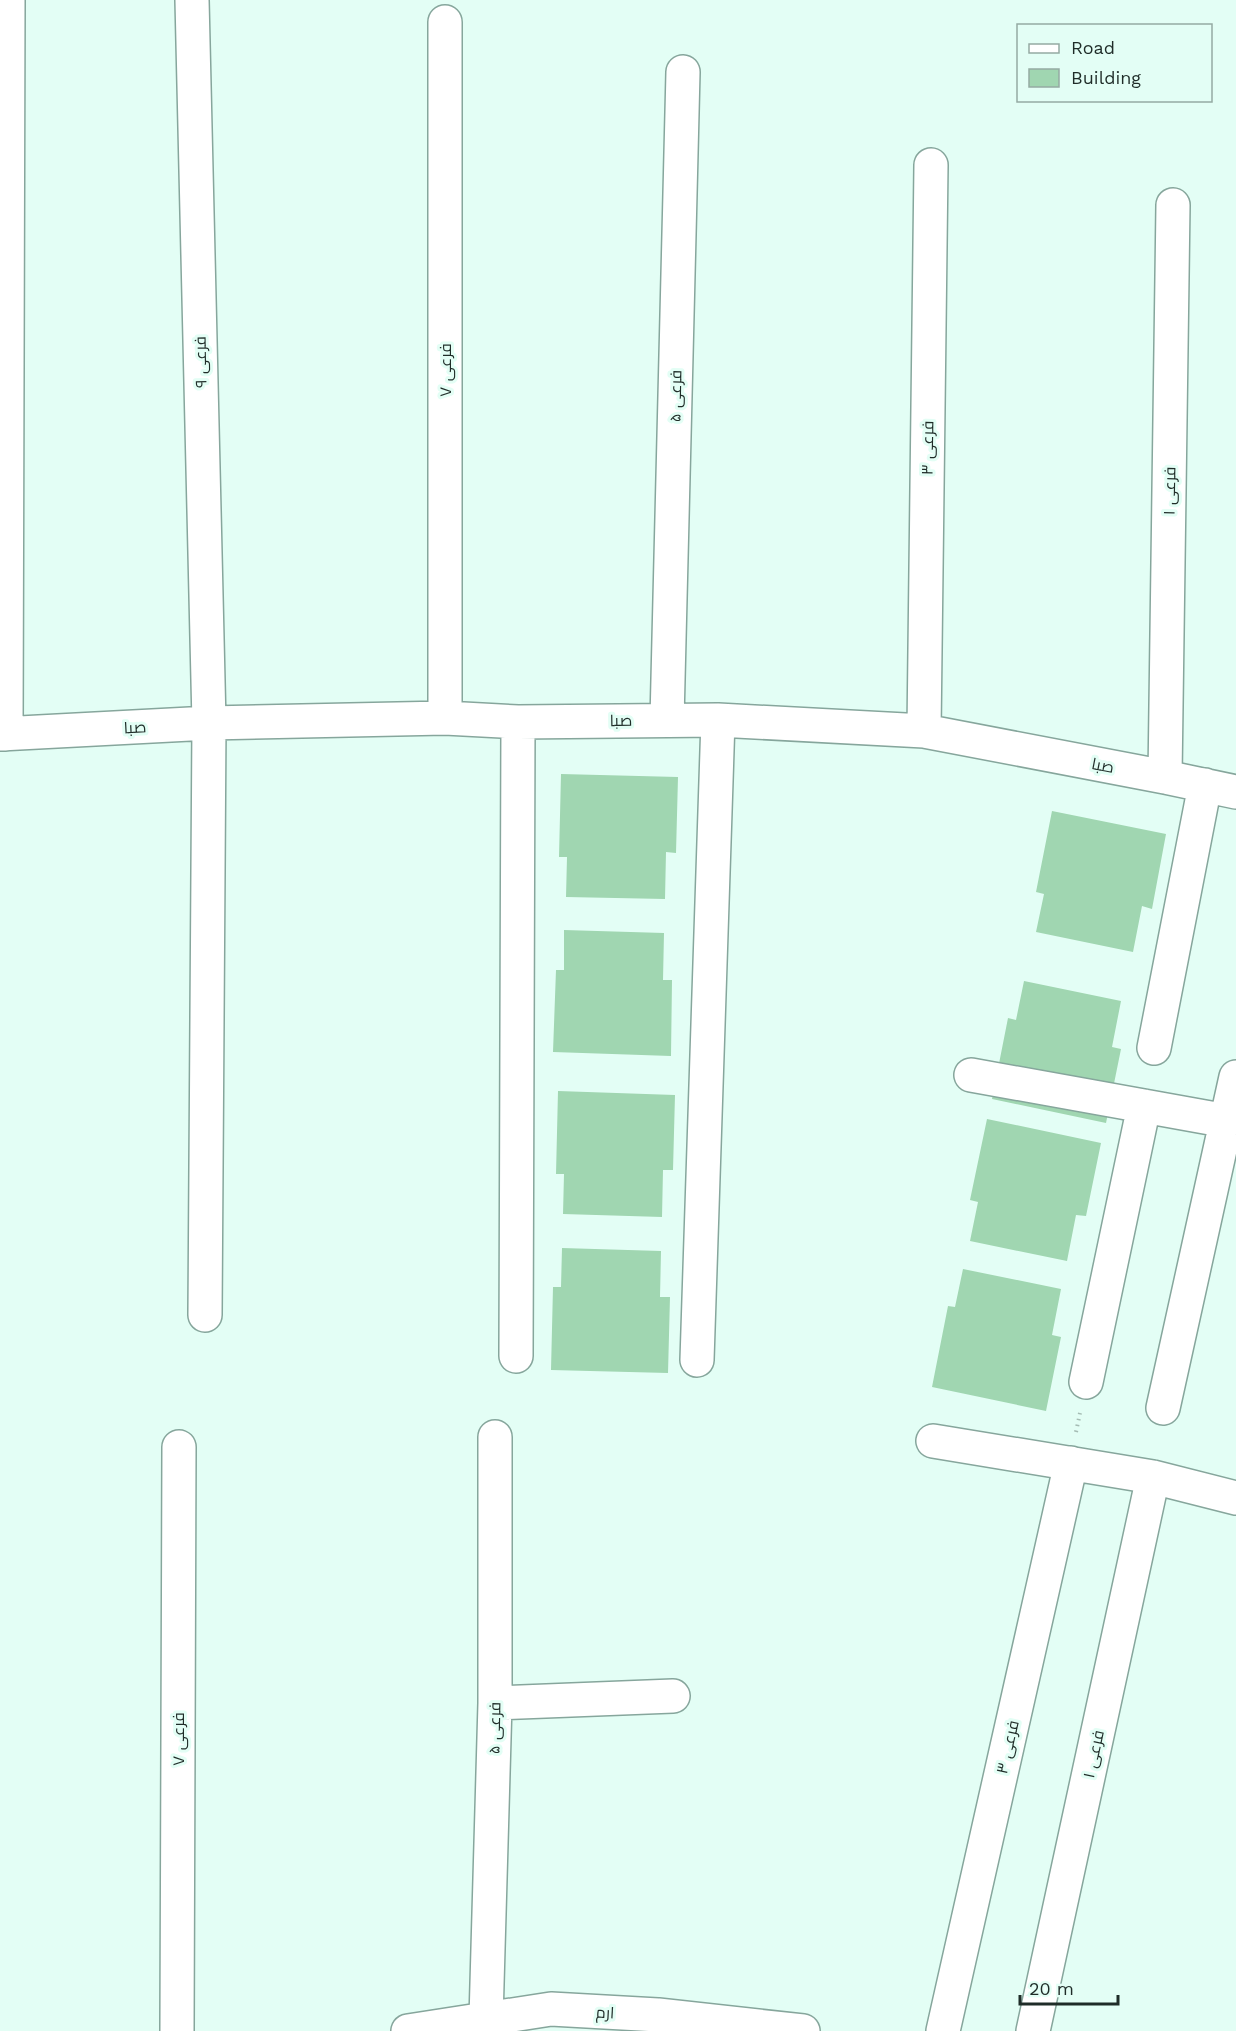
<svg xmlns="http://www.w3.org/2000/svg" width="1236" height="2031" viewBox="0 0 1236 2031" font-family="'Work Sans',Cairo,sans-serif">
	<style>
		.building { fill: #a0d6b1 }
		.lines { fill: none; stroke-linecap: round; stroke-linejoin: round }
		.minor-casing { stroke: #86a69c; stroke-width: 36 }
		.path { stroke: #a5bcb4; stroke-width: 4; stroke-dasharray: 1.5 4.5; stroke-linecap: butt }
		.minor { stroke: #fff; stroke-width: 33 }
		.labels { text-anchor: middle; stroke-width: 6; stroke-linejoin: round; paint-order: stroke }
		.street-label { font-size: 16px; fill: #1f2c28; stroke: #e3fef5 }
	</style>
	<rect width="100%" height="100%" fill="#e3fef5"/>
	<path class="building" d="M561,774L678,777L676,853L666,852L665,899L566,897L567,857H559Z
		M1052,811L1166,834L1152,909L1142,906L1133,952L1036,932L1044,894L1036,892Z
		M564,930L664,933L663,980H672L671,1056L553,1052L556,970H564Z
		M1024,981L1121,1001L1112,1047L1121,1049L1106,1123L992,1099L1008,1018L1016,1020Z
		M558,1091L675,1095L673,1170H663L662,1217L563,1214L564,1174H556Z
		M987,1119L1101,1143L1086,1216L1076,1215L1067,1261L970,1241L978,1202L970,1200Z
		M562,1248L661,1251L660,1297H670L668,1373L551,1370L553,1287H561Z
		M963,1269L1061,1289L1052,1335L1061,1337L1046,1411L932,1387L948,1306L955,1307Z"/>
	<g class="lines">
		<defs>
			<path id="minor" d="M192,0L209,723L205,1315
				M445,718V22
				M667,720L683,72
				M924,731L931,165
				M0,734L209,723L445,718L518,722L718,720L924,731L1165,777L1236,792
				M6,734L8,0
				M1165,777L1173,205
				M1154,1048L1205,785
				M971,1075L1227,1121
				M516,1356L518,722
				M697,1360L718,720
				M1086,1382L1144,1106
				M1163,1408L1236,1077
				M933,1441L1153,1477L1236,1498
				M495,1703L673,1696
				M486,2019L495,1703V1437
				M177,2031L179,1447
				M408,2031L551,2009L658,2015L803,2031
				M943,2031L1071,1463
				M1033,2031L1153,1477"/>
		</defs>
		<use href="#minor" class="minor-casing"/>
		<path class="path" d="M1076,1432L1080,1413"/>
		<use href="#minor" class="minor"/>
	</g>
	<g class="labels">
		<g class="street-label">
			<text transform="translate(200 362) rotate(-91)" y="6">فرعی ۹</text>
			<text transform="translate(445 370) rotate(-90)" y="6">فرعی ۷</text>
			<text transform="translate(675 396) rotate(-89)" y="6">فرعی ۵</text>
			<text transform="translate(927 448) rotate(-89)" y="6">فرعی ۳</text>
			<text transform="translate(1169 491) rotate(-89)" y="6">فرعی ۱</text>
			<text transform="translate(621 720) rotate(-1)" y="6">صبا</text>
			<text transform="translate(135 727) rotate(-3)" y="6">صبا</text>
			<text transform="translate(1103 765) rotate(11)" y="6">صبا</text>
			<text transform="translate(494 1728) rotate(-89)" y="6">فرعی ۵</text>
			<text transform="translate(178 1739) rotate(-90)" y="6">فرعی ۷</text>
			<text transform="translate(1007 1747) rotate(-77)" y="6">فرعی ۳</text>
			<text transform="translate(1093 1754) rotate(-78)" y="6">فرعی ۱</text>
			<text transform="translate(605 2012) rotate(3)" y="6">ارم</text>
		</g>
	</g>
	<rect x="1017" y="24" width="195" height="78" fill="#e3fef5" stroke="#95aaa3" stroke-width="1.5"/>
	<rect x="1029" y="44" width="30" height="9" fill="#ffffff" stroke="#95aaa3" stroke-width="1.5"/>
	<text x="1071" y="54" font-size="18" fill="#1f2c28">Road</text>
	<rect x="1029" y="69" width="30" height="18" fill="#a0d6b1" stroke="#95aaa3" stroke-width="1.5"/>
	<text x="1071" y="84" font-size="18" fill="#1f2c28">Building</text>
	<path d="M1020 1995v9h98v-9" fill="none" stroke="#1f2c28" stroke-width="3"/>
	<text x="1029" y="1995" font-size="18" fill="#1f2c28" stroke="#e3fef5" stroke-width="4.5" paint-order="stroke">20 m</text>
</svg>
